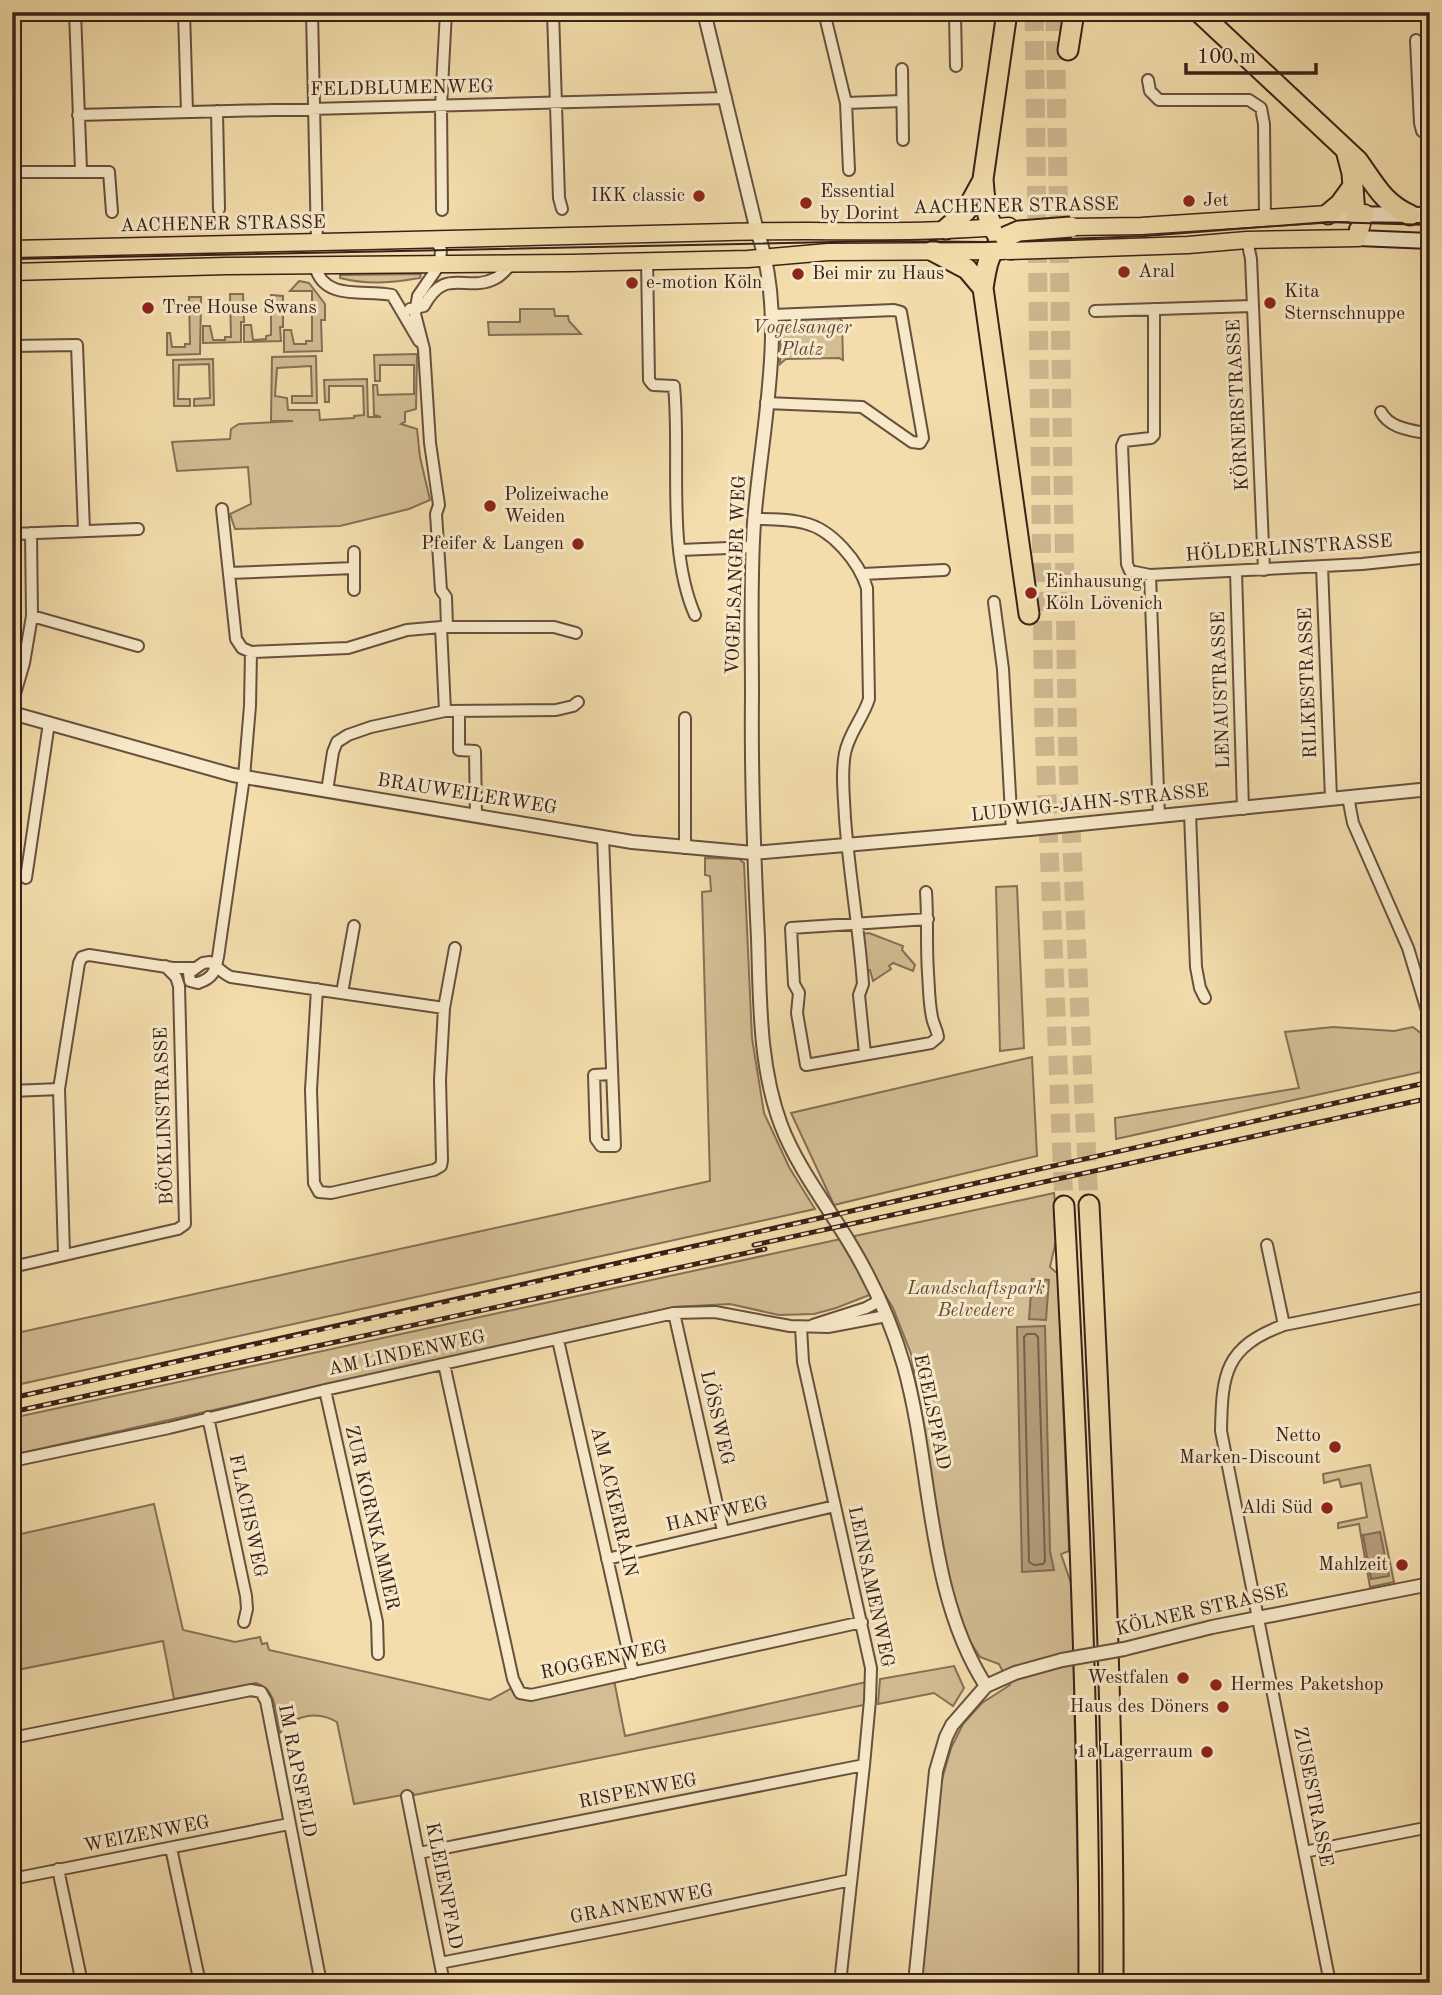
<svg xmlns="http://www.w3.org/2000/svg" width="1442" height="1995" font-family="'Old Standard TT',serif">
<rect width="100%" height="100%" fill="#f3ddac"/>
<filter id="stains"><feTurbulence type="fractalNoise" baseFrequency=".00286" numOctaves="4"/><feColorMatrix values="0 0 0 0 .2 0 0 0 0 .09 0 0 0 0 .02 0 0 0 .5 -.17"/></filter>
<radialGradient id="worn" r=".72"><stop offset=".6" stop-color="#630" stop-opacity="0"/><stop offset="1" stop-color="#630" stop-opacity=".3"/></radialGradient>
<path fill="#d3bd93" stroke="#866f56" stroke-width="2" d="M421,274l-1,4c-28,5 -53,7 -80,0v-3z
M299,281l10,2 16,21v16h-4l1,31 -38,1v-22h7l3,14h12v-3h6v-50h-22z
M230,294h13l1,28h-3v20l-38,1v-17h7l3,14h12v-3h6z
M271,295l12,1v31h-3l1,14 -37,1v-17h7l2,15 13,-1v-3l5,-1z
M189,297h12l-1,57 -33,1v-22h3l2,14h13v-3h5z
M520,309h34l1,7h13l1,5 12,13 -92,1 -1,-13h32z
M839,318l3,3 1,39 -4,-2 -53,1 -6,5 1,-42 2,-2z
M417,354l-1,55 -11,3v10l-4,2 16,5 3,28 10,43 -21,9 -69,17 -105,3 -5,-15 21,-10 -3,-37 -71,4 -5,-29 58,-3 1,-10 8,-5 54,-3h-22l1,-64 44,-1 1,47h-25v-7h20l-1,-30 -34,2 -2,28 12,2 1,12h31l1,10 34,-2v-2l10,-1 -1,-29h-34v16h-4l-1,-22 43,-1 1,38h13l-7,-2 -1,-30h4l1,10 36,-1v-29h-34v16h-5l-1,-26z
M213,359l1,46 -20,1v-7l16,-1 -1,-34 -30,1 -1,34h12v7h-16l-1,-46z
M705,858l34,1 5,4 8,175 12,75 25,54 26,42 -803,177v-52l698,-153 -8,-289 9,-1 -1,-15 -5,-1z
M1017,886l7,162 -24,3 -4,-164z
M869,933l34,13 -1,4 13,15 -2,6 -20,-8 -4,3 2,3 -18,12 -3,-11h-5l-3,-36z
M1333,1027l61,4 19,-4 9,7 8,-3v39l-314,69 -1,-21 184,-30 -14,-56z
M1032,1057l5,99 -203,49 -43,-92z
M1054,1193l4,39 -8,35 8,7 11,277 -8,3 11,32 8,397h-160l19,-193 12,-42 12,-24 19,-21 28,-18 -11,-21 -19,-7 -18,-28 -13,-44 -38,-231 -18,-46 -11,-18 -46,18 -22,6 -35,1 -49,-11 -56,3 -662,148v-37z
M1370,1465l24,117 -24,5 -11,-63 -21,4v-5l29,-6 -6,-34 -20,4 -2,-8 -15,4 -1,-9z
M154,1504l29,126 52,12 25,-5 2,7 5,-1 2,7 221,50 22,-12 5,7 97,-15 11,56 241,-54 -2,23 -450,90 -1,-2 -59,11 -17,-82c-20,-12 -43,-7 -57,11 -4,-18 -3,-44 -24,-50l-82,16 -11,-58 -151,30v-135z
M954,1666l10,22 -11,18 -19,-13 -56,11 2,-25z"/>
<path fill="#b49d7a" stroke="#836b53" stroke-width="2" d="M1032,1279l17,1 -3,40 -17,-1z
M1045,1326l5,225 4,19 -32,2 -5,-245z
M1380,1532l9,44 -18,3 -8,-44z"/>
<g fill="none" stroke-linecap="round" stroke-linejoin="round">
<path stroke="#765f4a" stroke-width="2" d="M1027,1334h8l3,3 7,224 -2,3 -9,1 -5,-3 -5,-225z"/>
<path stroke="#ceb78f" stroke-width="19" stroke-dasharray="19 10" stroke-linecap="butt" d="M1034,12l10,714 20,480
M1055,12l13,752 21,441"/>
<defs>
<path id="minor" d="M75,12l6,158
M184,12l3,100
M312,12l5,232
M553,12l6,186 3,11
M824,12l22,91 3,67
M955,12l1,54
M1327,12l3,3
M1416,40l4,83 2,8 8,6
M902,69l1,71
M1148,80l2,11 9,9h90l12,8 3,16 1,95
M846,103l56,-2
M217,111l2,98
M78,115l648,-17
M12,172h97l3,40
M442,210l-1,-104 5,-94
M436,240l5,10 -1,14 -22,32 -3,18 9,35 6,94 9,62 -3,9 5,76 5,7 1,30
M1247,240l4,19 13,311
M647,259l2,121 4,5 21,1c7,71 -8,163 21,229
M315,266c9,36 50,23 77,29l27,46
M410,309l14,-3c22,-41 42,-12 72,-28 6,-3 11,-10 16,-14
M1154,309v126l-3,3 -27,3 -2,5 5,118 3,7 20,4 212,-11 68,-7
M1095,311l157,-5
M12,346l65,-1 7,186
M766,403l96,4 50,35 8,1 3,-5 -22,-126 -7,-2 -121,5
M1381,412c9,17 31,18 49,22
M222,509l14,130 6,9 9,4 97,-4 59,-18 34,-3h113l22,6
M754,519c17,0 34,0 50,4 28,6 55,39 63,65l2,111c-6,19 -20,34 -24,54 -4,21 -1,43 0,65 4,55 14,110 18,166l-4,11 6,59
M12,534l126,-5
M680,550l73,-3
M354,552v38
M1322,566l9,232
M1236,571l7,238
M229,573l125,-5
M863,574l81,-4
M1150,575l9,242
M994,602l9,67 9,162
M32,616l106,30
M441,627l4,84
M251,652l-1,54 -6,71 -26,180c-3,15 -5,21 -20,26l-8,-2 -1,-8 14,-10 7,-1c8,5 12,11 21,15l213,31
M12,704l12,-41 8,-47 -1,-83
M459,711v39l16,1 1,64
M685,718v130
M327,791l6,-39 4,-10 11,-7 23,-8 74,-16 111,-1 17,-4 5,-4
M1348,797l5,26 55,125 20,66
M1190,813l6,154 4,21 5,10
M603,837l12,309h-14l-5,-7 -2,-64 17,-1
M26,878l23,-155
M926,892c2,28 0,53 2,81 1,14 1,30 4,44 1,7 5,12 6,20l-7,6 -125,22 -9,-52 2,-20 -5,-9 -3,-56 137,-9
M317,989l-6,101 3,93 5,9 12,1 103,-23 7,-4 1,-6 -2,-80 4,-72 11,-60
M342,993l12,-67
M12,1091l47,-2
M1267,1245l17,80
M64,1254l-5,-165 20,-126 3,-6 7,-2 84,13h21
M12,1267l166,-38 7,-5 -6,-238 -3,-9 -11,-11
M674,1313l49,218
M813,1325l53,-17 13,-7
M801,1327l2,35 68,306 -1,32 -6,65 -24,218
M558,1340l75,333
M444,1364l69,315 7,14 11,2 331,-73
M325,1390l52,232 1,32
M208,1417l38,179 1,13 -3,13
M12,1461l157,-33 156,-38 349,-77 41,-1 75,14 38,1 58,-11
M607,1559l228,-53
M12,1738l239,-48 10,2 5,9 55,282
M407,1796l37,187
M171,1848l29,135
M1304,1852l126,-25
M419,1853l445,-88
M58,1869l24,114
M12,1879l277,-55
M440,1963l200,-39 211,-44
M1330,1983l-109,-552c1,-58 4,-84 63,-106l146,-29"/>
<path id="tertiary" d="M704,12l53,219c32,88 4,199 -3,292 -4,57 -2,116 -2,173 -1,81 2,162 6,242 2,62 1,128 23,187 16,42 45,79 68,117 23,38 43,82 55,124 29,104 22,227 82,320
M12,713l221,62 399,67 121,11 277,-24
M1100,822l330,-33
M1124,1649l88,-22 218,-43
M915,1983l21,-212 10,-34 6,-12 34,-39 29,-13 47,-13"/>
<path id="secondary" d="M1328,214l102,1
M1357,229l1,9 72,3"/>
<path id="primary" d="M1071,227l70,-1 187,-12
M12,249c239,-6 477,-10 716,-17 93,-3 188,3 281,-6
M1072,249l116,-4 59,-5 111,-2 7,-25
M12,272l214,-6 345,-3 177,-4 80,-7 175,-1"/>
<path id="motorway" d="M1007,12l-24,167c2,29 4,51 28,70
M1199,12l159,149c16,22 25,42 52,54
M1068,50l6,-38
M1347,154l5,19 3,41
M1328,214l12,-10 13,-18
M946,229l20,-18 17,-31
M1005,237c-18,17 -18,28 -22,51l46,326
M933,251l34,18 16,19
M1089,1205c13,259 25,518 24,778
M1064,1206c14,259 25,518 25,777"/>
</defs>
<use href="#minor" stroke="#68503e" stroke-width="14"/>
<use href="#tertiary" stroke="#68503e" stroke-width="16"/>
<use href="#secondary" stroke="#392119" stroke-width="18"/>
<use href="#primary" stroke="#392119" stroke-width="19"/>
<use href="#motorway" stroke="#392119" stroke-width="23"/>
<use href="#minor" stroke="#f7e9c9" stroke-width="10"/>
<use href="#tertiary" stroke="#f7e9c9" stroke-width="12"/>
<use href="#secondary" stroke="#f7e9c9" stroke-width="14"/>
<use href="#primary" stroke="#f3ddac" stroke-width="16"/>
<use href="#motorway" stroke="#f3ddac" stroke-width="19"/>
<path stroke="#392119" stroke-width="2" d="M12,259l870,-18 105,1 158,-6 183,-14 102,3"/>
<defs>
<path id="rail" d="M754,1245l676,-147
M12,1398c473,-102 945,-212 1418,-316
M12,1412l753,-163"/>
</defs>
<use href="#rail" stroke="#392119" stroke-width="5"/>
<use href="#rail" stroke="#f7e9c9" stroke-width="2.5" stroke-dasharray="8" stroke-linecap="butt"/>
<defs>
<path id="tertiary-bridge" d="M1030,829l70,-7
M1062,1660l62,-11"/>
<path id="primary-bridge" d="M1007,251l65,-2"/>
<path id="motorway-bridge" d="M1005,237l14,-6 52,-4"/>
</defs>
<use href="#tertiary-bridge" stroke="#68503e" stroke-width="16" stroke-linecap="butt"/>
<use href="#primary-bridge" stroke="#392119" stroke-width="19" stroke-linecap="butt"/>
<use href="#motorway-bridge" stroke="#392119" stroke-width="23" stroke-linecap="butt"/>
<use href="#tertiary-bridge" stroke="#f7e9c9" stroke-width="12"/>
<use href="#primary-bridge" stroke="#f3ddac" stroke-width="16"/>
<use href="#motorway-bridge" stroke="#f3ddac" stroke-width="19"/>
</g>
<g fill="#8f2418" stroke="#f7e9c9" stroke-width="2.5">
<circle cx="699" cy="196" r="7"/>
<circle cx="1189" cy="201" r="7"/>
<circle cx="806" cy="203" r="7"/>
<circle cx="1124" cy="272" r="7"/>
<circle cx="798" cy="274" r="7"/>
<circle cx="632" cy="283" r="7"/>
<circle cx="1270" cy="303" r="7"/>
<circle cx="148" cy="308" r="7"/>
<circle cx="490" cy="506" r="7"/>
<circle cx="578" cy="544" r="7"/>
<circle cx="1031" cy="593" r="7"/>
<circle cx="1335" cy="1447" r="7"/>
<circle cx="1327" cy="1508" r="7"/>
<circle cx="1402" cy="1565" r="7"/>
<circle cx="1183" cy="1678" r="7"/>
<circle cx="1216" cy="1685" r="7"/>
<circle cx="1223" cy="1707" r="7"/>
<circle cx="1207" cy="1752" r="7"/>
</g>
<g text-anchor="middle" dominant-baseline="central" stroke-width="6" stroke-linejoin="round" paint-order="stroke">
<g font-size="19" fill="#392119" stroke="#f7e9c9">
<text transform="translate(402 89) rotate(-1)">FELDBLUMENWEG</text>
<text transform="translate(1016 207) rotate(-1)">AACHENER STRASSE</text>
<text transform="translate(223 225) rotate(-1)">AACHENER STRASSE</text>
<text transform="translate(1239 405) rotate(-93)">KÖRNERSTRASSE</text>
<text transform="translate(1289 549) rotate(-4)">HÖLDERLINSTRASSE</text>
<text transform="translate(737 575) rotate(-88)">VOGELSANGER WEG</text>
<text transform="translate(1309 683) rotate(-92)">RILKESTRASSE</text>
<text transform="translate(1222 690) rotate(-92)">LENAUSTRASSE</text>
<text transform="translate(467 795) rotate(9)">BRAUWEILERWEG</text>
<text transform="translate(1090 804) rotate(-6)">LUDWIG-JAHN-STRASSE</text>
<text transform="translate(165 1116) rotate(-92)">BÖCKLINSTRASSE</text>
<text transform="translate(407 1354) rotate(-12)">AM LINDENWEG</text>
<text transform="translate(931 1412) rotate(78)">EGELSPFAD</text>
<text transform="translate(716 1418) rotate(77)">LÖSSWEG</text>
<text transform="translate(613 1502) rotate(77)">AM ACKERRAIN</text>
<text transform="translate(717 1515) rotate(-13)">HANFWEG</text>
<text transform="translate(247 1516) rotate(78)">FLACHSWEG</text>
<text transform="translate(371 1518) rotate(77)">ZUR KORNKAMMER</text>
<text transform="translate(870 1587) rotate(78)">LEINSAMENWEG</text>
<text transform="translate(1202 1611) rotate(-13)">KÖLNER STRASSE</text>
<text transform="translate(604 1661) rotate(-12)">ROGGENWEG</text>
<text transform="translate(296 1771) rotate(79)">IM RAPSFELD</text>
<text transform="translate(638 1792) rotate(-11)">RISPENWEG</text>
<text transform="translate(1312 1797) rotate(79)">ZUSESTRASSE</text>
<text transform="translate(147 1835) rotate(-11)">WEIZENWEG</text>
<text transform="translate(443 1886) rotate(79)">KLEIENPFAD</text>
<text transform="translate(642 1905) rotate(-11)">GRANNENWEG</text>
</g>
<g font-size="19" fill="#392119" stroke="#f7e9c9" text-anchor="start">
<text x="820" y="192">Essential<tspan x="820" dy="22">by Dorint</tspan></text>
<text x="685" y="196" text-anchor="end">IKK classic</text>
<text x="1203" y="201">Jet</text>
<text x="1138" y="272">Aral</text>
<text x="812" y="274">Bei mir zu Haus</text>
<text x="646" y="283">e-motion Köln</text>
<text x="1284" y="292">Kita<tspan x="1284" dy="22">Sternschnuppe</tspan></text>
<text x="162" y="308">Tree House Swans</text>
<text x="504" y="495">Polizeiwache<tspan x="504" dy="22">Weiden</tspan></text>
<text x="564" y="544" text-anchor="end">Pfeifer &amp; Langen</text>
<text x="1045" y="582">Einhausung<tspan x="1045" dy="22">Köln Lövenich</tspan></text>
<text x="1321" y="1436" text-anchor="end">Netto<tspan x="1321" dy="22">Marken-Discount</tspan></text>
<text x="1313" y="1508" text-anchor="end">Aldi Süd</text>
<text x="1388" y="1565" text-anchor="end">Mahlzeit</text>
<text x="1169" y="1678" text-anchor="end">Westfalen</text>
<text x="1230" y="1685">Hermes Paketshop</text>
<text x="1209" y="1707" text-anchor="end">Haus des Döners</text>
<text x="1193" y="1752" text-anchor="end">1a Lagerraum</text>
</g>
<g font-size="19" font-style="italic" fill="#604838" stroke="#f7e9c9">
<text x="802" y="328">Vogelsanger<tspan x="802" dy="22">Platz</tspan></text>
<text x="976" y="1289">Landschaftspark<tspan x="976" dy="22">Belvedere</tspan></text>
</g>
</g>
<rect width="1442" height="1995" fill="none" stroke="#f3ddac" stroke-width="42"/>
<rect x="14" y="14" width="1414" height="1967" fill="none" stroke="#392119" stroke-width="3.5"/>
<rect x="21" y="21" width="1400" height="1953" fill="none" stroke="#392119" stroke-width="2"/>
<path d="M1186 63v10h130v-10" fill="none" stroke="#392119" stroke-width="3.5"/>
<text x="1197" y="63" font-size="21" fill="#392119" stroke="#f7e9c9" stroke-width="5" paint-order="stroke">100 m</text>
<rect width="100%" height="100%" filter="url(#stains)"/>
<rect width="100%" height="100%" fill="url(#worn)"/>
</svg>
